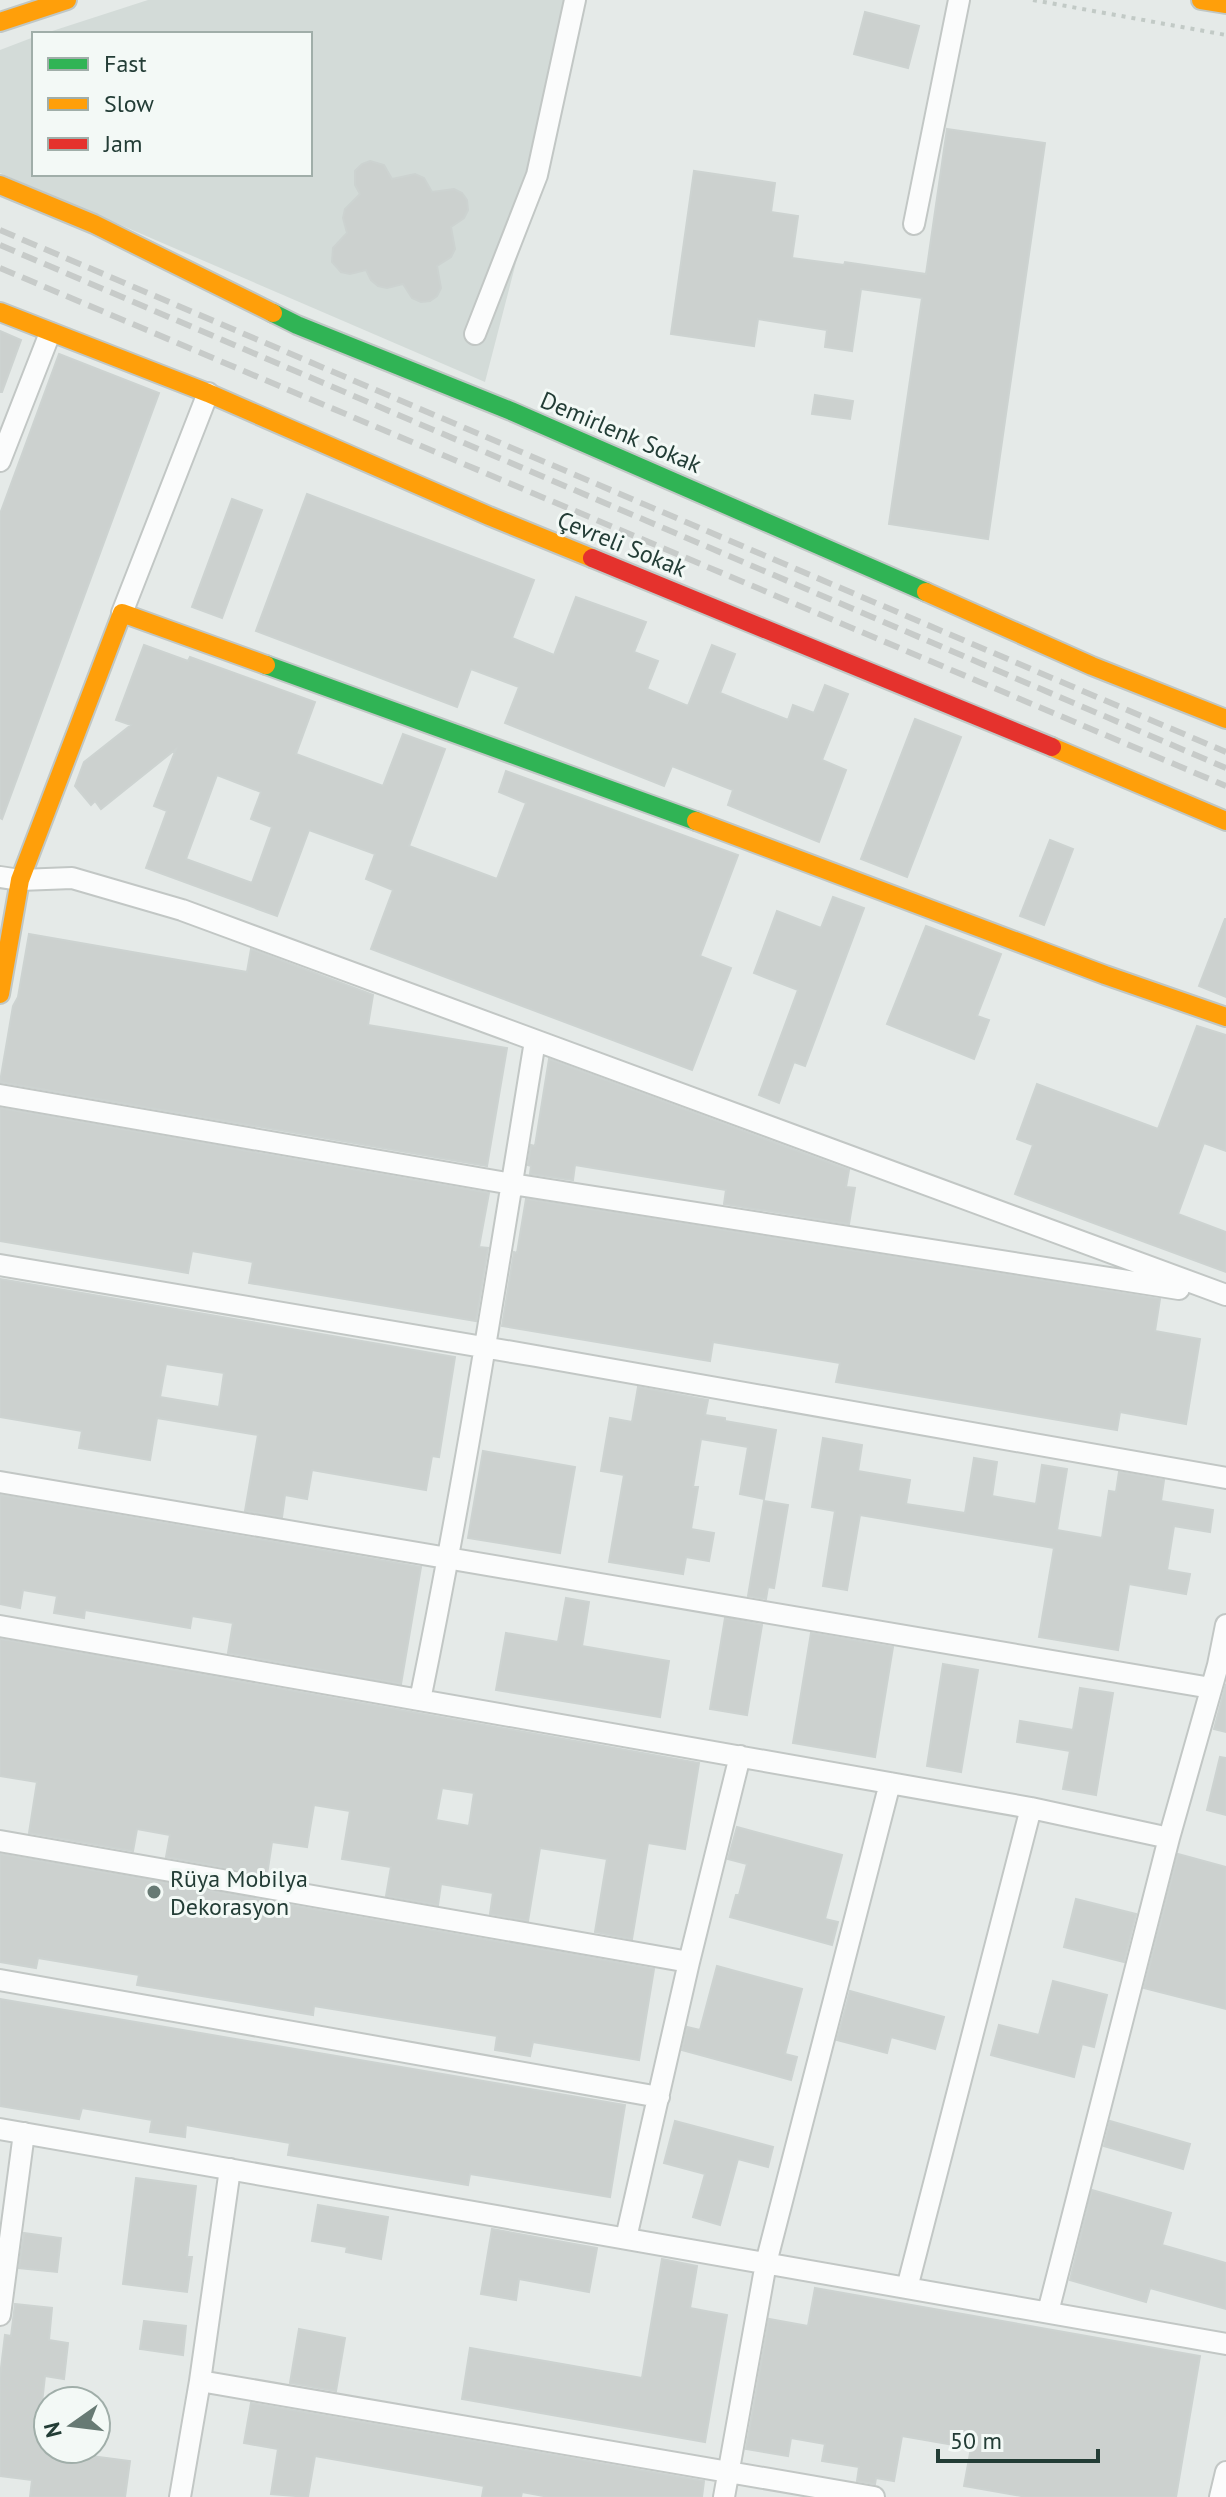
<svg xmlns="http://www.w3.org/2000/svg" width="1226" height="2497" font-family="'PT Sans',sans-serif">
<rect width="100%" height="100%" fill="#e5eae8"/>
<path fill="#d3dbd8" d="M148,0h436l-99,382 -485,-209v-123l34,-13v137h276v-140h-267z"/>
<path fill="#ccd1cf" stroke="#cdd3d1" stroke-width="2" fill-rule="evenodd" d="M865,12l54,14 -11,42 -54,-14z
M947,129l98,14 -57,396 -99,-15 33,-226 -61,-9 -9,62 -27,-4 2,-17 -69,-11 -4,27 -83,-12 23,-163 81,12 -4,29 27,4 -6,42 52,7 1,-3 81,12z
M370,161l14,4 8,14 23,-5 9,4 8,14 22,-3 8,4 5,7 1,10 -4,8 -13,9 4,22 -4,8 -14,9 4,22 -4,8 -7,5 -9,1 -9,-4 -9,-14 -16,4 -9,-2 -7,-6 -5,-10 -16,4 -9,-2 -9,-10 1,-14 14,-15 -4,-15 2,-9 15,-15 -5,-9v-14l7,-7z
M0,331l21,9 -19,52h-2z
M59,354l100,39 -157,426 -2,-1v-304z
M815,395l38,6 -3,18 -38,-5z
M307,494l227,86 -22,58 42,17 22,-58 70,25 -12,30 24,9 -11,28 41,17 24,-61 23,9 -15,39 68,27 5,-15 21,8 11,-28 23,9 -26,66 24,10 -27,72 -91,-37 5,-15 -61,-24 -8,20 -159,-63 14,-36 -48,-18 -14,38 -201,-76z
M232,499l30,11 -40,108 -30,-11z
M144,645l44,16 2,-4 125,45 -19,52 87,32 20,-52 42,15 -36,97 88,33 29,-76 -27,-11 7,-21 232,84 -38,101 31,12 -39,102 -321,-121 22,-59 -27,-11 9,-25 -66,-24 -32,86 -131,-48 21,-57 -13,-5 22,-57 -75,60 -6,-8 -4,4 -16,-19 9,-24 47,-37 -15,-5zM217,775l44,17 -10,27 21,8 -20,56 -66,-24z
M915,719l46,18 -54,140 -46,-18z
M1050,840l23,9 -29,76 -24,-9z
M833,897l31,11 -59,158 -11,-4 -15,41 -20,-8 39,-105 -44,-17 23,-62 44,17z
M1225,919h1v78l-27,-11z
M926,926l75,28 -24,62 12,4 -15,39 -87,-35z
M29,934l218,38 4,-23 122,46 -5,30 139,23 -20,118 -487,-84 13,-76 5,-9z
M1197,1026l29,9v116l-22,-8 -26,71 48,18v40l-211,-78 18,-49 -16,-6 20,-55 121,45z
M549,1059l300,111 -3,17 9,1 -6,36 -125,-20 2,-14 -151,-25 -2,15 -43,-6 1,-8 -3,-1 3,-20 4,1z
M0,1108l489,85 -10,54 9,1 -12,73 -227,-38 4,-21 -61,-11 -4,22 -188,-32z
M526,1199l634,100 -5,32 45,8 -14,85 -66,-12 -3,18 -281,-48 4,-19 -127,-21 -3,19 -208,-35 12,-74 3,1z
M0,1279l455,78 -16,100 -7,-1 -6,34 -114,-20 -5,29 -22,-4 -3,22 -37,-6 13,-76 -101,-17 -7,42 -71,-12 3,-17 -82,-14zM166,1364l58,9 -5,34 -59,-10z
M638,1387l70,13 -3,15 20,3v3l51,9 -12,69 -24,-5 8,-47 -47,-8 -8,48h5l-7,42 23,4 -5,28 -23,-4 -3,17 -74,-12 15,-87 -23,-4 9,-53 22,4z
M823,1438l39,7 -4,26 52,9 -4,24 59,9 9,-55 23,4 -5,34 44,8 6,-39 25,4 -10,61 45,8 7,-47 7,1 3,-20 45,8 -3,21 52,9 -3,22 -36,-6 -7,44 23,4 -4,20 -57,-10 -11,66 -79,-13 15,-89 -194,-33 -13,75 -24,-4 12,-75 -23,-4z
M483,1451l92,16 -15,86 -92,-15z
M0,1495l421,72 -20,117 -173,-31 5,-30 -41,-7 -2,12 -105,-18 -1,8 -30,-5 3,-17 -34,-6 -3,18 -20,-4z
M764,1501l24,4 -14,83 -6,-1 -2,12 -18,-3z
M566,1598l23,4 -7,44 87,15 -9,56 -164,-27 10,-57 52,9z
M725,1618l37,7 -15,90 -37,-6z
M811,1633l82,14 -18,110 -82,-14z
M0,1639l699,124 -14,86 -37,-6 -16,96 -37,-7 12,-73 -67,-11 -12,73 -38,-7 3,-21 -52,-9 -3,21 -52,-9 5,-29 -49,-8 8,-48 -36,-6 -7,42 -35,-5 -5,33 -101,-18 4,-22 -33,-6 -4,22 -104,-18 8,-51 -37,-6zM442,1788l32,5 -5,33 -33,-6z
M943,1664l35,6 -17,102 -34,-6z
M1226,1684v48l-12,-3z
M1080,1688l33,5 -17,102 -33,-6 7,-38 -53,-9 3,-21 53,9z
M1220,1757l6,1v57l-19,-5z
M737,1827l105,28 -17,64 13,3 -6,23 -102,-28 6,-22h3l8,-31 -19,-5z
M0,1854l654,115 -15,91 -106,-18 -3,14 -35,-6 2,-14 -183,-30 -1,9 -176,-30 2,-10 -101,-17 -2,10 -36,-6z
M1178,1854l48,13v142l-82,-21z
M1076,1899l60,15 -12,48 -60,-15z
M717,1966l85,23 -17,65 12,3 -6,23 -109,-30 5,-23 13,3z
M1053,1981l54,14 -13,52 -12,-3 -8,33 -83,-22 8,-30 40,10z
M850,1991l94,26 -9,32 -44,-12 -4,16 -50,-13z
M0,1999l625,106 -15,92 -140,-23 -2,11 -180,-30 2,-12 -104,-18 -1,12 -35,-5 2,-12 -70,-12 -3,11 -79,-13z
M675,2121l98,26 -5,20 -30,-8 -18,66 -27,-8 12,-43 -41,-11z
M1110,2121l80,23 -7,25 -79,-23z
M136,2178l60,8 -9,71h5l-5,35 -64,-8z
M1092,2190l79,23 -9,32 64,18v46l-76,-21 -4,14 -76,-22z
M318,2205l70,12 -7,42 -35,-7 1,-5 -35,-6z
M492,2229l105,19 -8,44 -70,-13 -3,21 -35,-6z
M24,2233l37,5 -4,34 -38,-4z
M662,2259l35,7 -7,42 37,7 -22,127 -243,-43 8,-51 172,30z
M815,2288l385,68 -24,141h-149l-63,-11 7,-38 -69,-12 -8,45 -18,-3 -1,6 -18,-3 2,-14 -37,-6 3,-17 -34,-6 -3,18 -42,-7 23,-130 39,7z
M15,2304l37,4 -3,32 19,3 -4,36 -19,-3 -4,36h7v37h29l-1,5 54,7 -5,36h-95l2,-17 -32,-4v-100l5,-41 6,1z
M144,2321l42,5 -3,29 -43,-6z
M299,2329l46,9 -9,53 -46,-8z
M251,2403l453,78 -2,16h-153l-27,-5 -1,5h-39l2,-11 -169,-30 -7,41 -37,-3 7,-45 -34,-6z"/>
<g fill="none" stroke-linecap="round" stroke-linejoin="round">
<defs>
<path id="street" d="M914,224l45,-224
M475,334l62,-159 38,-175
M0,461l50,-128
M122,613l86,-220
M0,877l20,3 52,-2 110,32 1044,385
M0,1095l512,89 667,105
M0,1265l536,91 690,122
M0,1482l1211,206
M0,1626l1031,182 138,30 49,-173 8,-40
M420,1700c45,-219 79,-439 115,-659
M0,1841l689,121
M0,1980l659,117
M0,2129l1226,215
M230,2169l-30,212 674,116
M626,2238l63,-276 51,-206
M907,2288l124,-480
M1048,2312l121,-474
M0,2315l24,-182
M180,2497l20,-116
M724,2497l42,-234 124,-480
M1220,2497l6,-25"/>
<path id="fast" d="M273,313l24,12 214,86 415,181
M266,665l430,156"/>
<path id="slow" d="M1201,0l25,4
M0,22l67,-22
M0,185l94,39 179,89
M0,312l208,81 281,123 103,42
M926,592l166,74 134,53
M1052,747l174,74
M696,821l409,154 121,42
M0,994l20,-114 102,-267 144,52"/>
<path id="jam" d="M592,558l460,189"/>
</defs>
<use href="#street" stroke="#c2c7c5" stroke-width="24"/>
<use href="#fast" stroke="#c0c7c5" stroke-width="22"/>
<use href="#slow" stroke="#c0c7c5" stroke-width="22"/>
<use href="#jam" stroke="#c0c7c5" stroke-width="22"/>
<path stroke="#c2cac6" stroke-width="4" stroke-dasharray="4 6" stroke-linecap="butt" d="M1033,0l193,35"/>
<use href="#street" stroke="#fbfcfc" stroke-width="20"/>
<use href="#fast" stroke="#30b455" stroke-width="18"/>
<use href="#slow" stroke="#ff9f0a" stroke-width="18"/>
<use href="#jam" stroke="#e5322d" stroke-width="18"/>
<path stroke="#c7cbc9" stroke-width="6" stroke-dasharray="16 8" stroke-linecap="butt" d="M0,230l1226,522
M0,245l1226,523
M0,268l1226,518"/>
</g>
<circle fill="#677a74" stroke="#f3f9f6" stroke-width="3" cx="154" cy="1892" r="8"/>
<g text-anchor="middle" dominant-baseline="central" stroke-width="6" stroke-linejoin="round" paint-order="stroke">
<g font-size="24" fill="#233d36" stroke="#f3f9f6">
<text transform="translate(621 432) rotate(23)">Demirlenk Sokak</text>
<text transform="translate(622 544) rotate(22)">Çevreli Sokak</text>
</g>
<g font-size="24" fill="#233d36" stroke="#f3f9f6" text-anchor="start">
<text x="170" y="1878">Rüya Mobilya<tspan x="170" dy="28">Dekorasyon</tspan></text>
</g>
</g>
<rect x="32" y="32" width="280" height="144" fill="#f3f9f6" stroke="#a0aea9" stroke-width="2"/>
<rect x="48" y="58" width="40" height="12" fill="#30b455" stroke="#a0aea9" stroke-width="2"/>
<text x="104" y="72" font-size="24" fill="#233d36">Fast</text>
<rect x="48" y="98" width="40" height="12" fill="#ff9f0a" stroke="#a0aea9" stroke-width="2"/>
<text x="104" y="112" font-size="24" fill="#233d36">Slow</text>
<rect x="48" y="138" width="40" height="12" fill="#e5322d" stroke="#a0aea9" stroke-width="2"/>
<text x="104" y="152" font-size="24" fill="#233d36">Jam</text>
<g transform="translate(72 2425) rotate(256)"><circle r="38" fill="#f3f9f6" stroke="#a0aea9" stroke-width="2"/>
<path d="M0-6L14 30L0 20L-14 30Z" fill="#677a74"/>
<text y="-12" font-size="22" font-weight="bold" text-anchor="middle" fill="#233d36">N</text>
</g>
<path d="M938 2449v12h160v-12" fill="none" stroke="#233d36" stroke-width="4"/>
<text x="950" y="2449" font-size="24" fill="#233d36" stroke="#f3f9f6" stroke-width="6" paint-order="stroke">50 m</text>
</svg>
